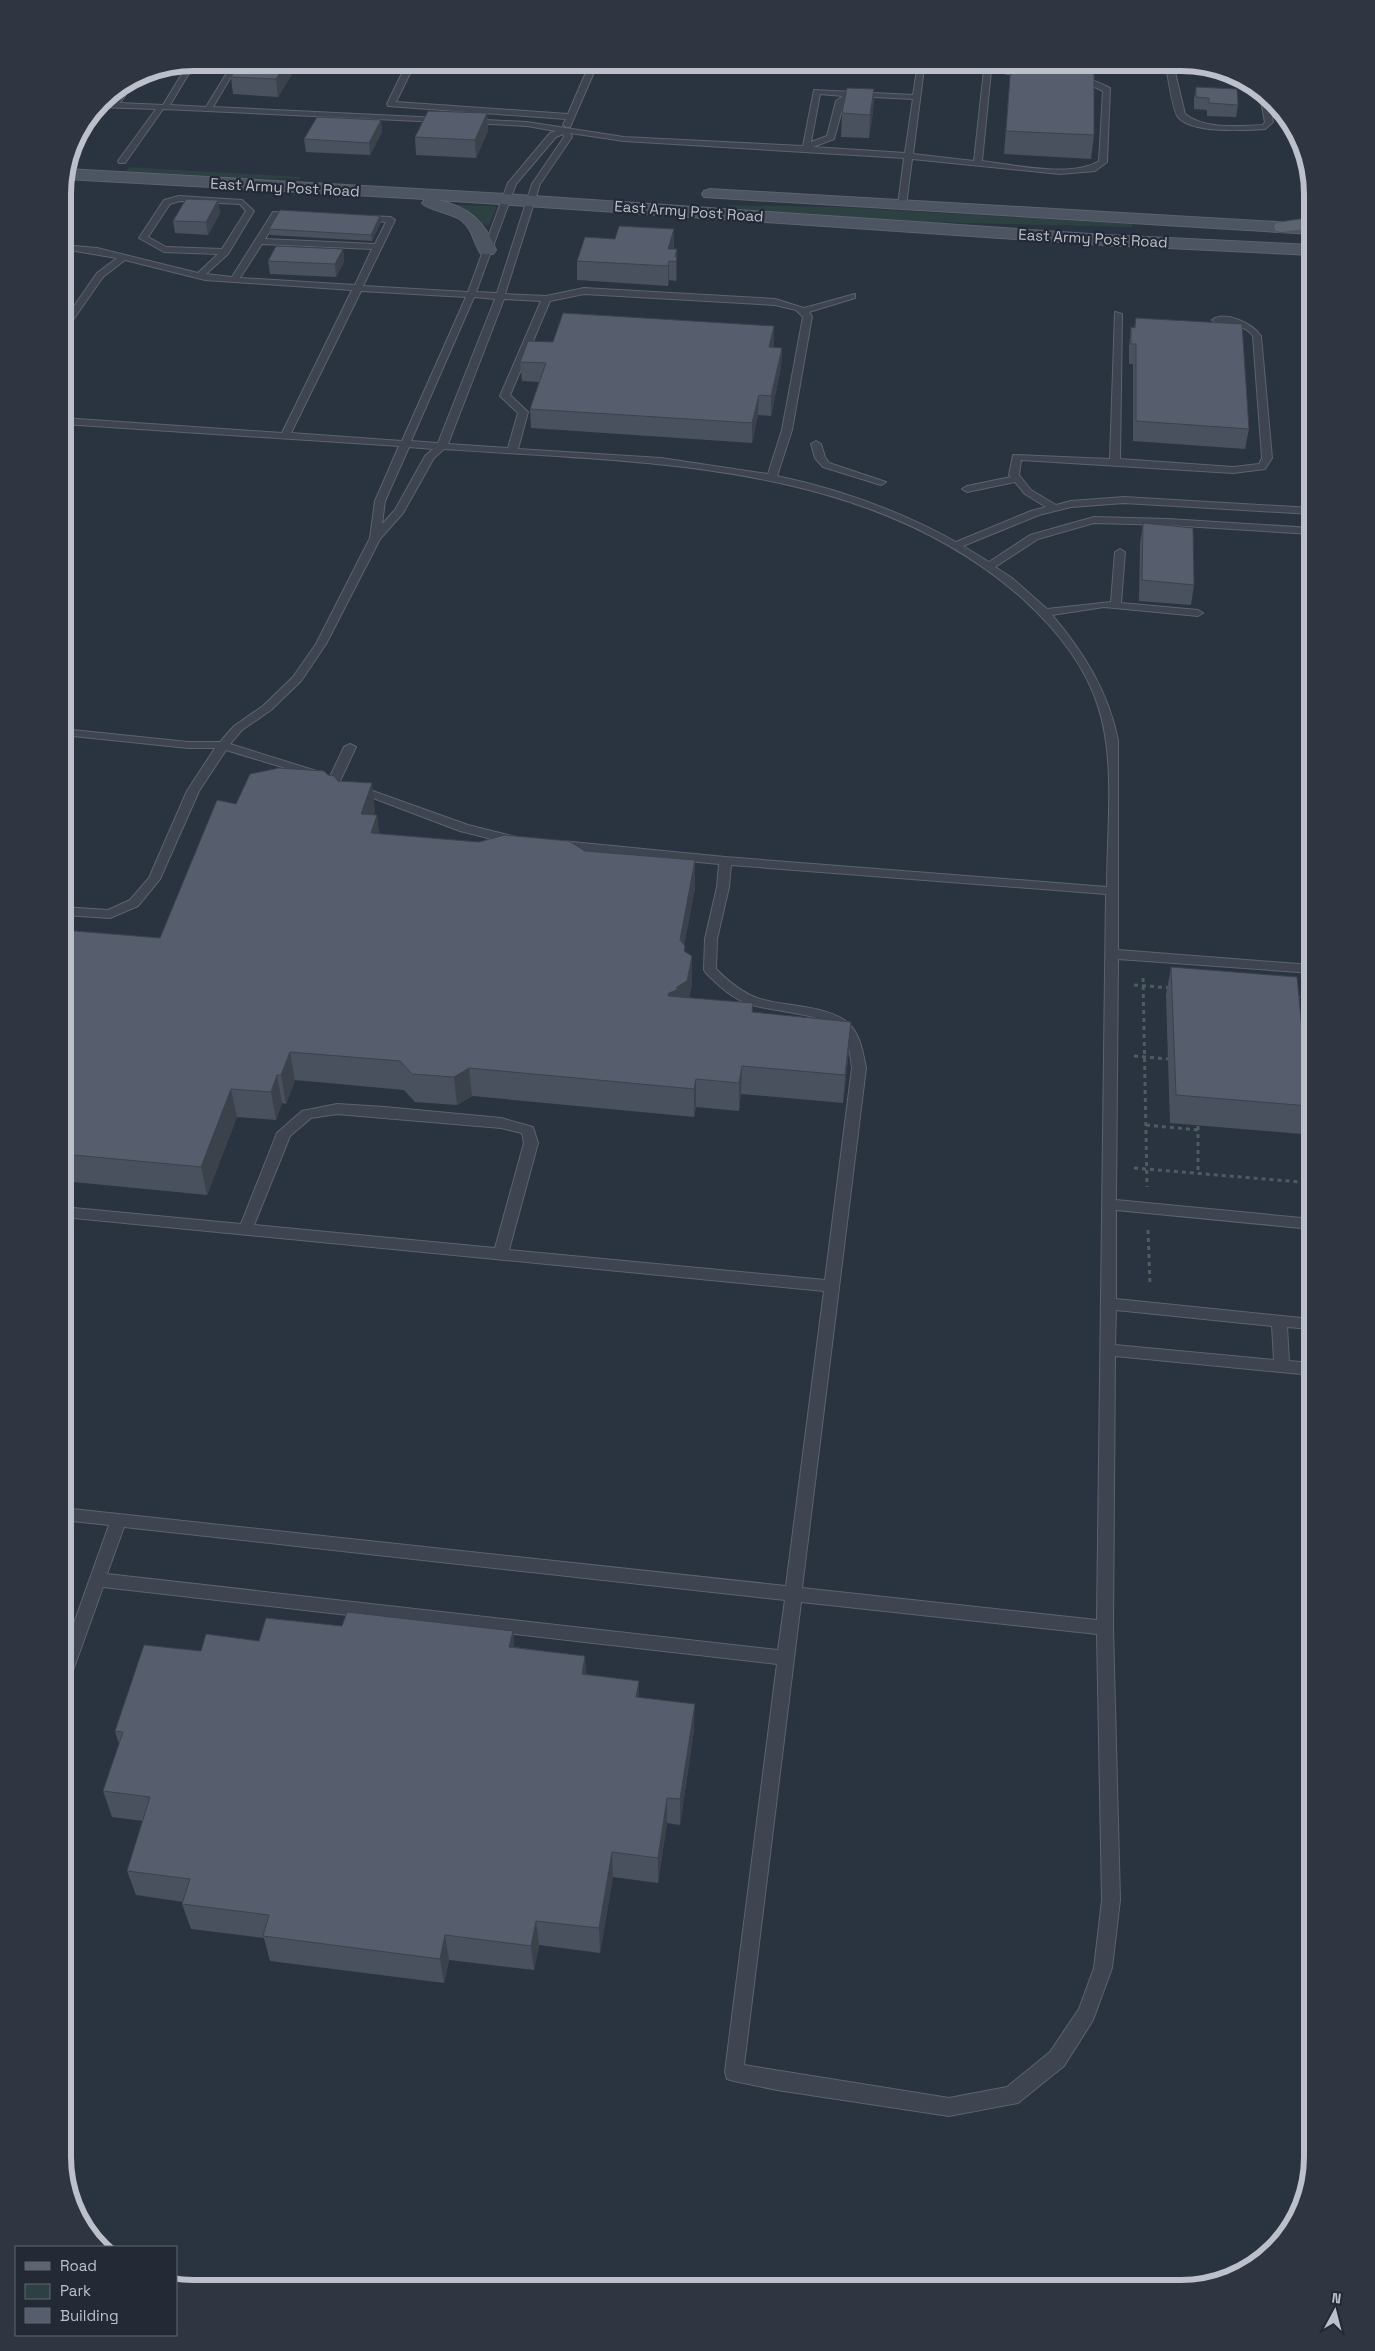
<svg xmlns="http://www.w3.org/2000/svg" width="1375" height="2351" font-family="'Space Grotesk',sans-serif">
<rect width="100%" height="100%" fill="#2a3340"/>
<path fill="#2d4042" d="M129,167l172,10 -1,2 -102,-1 -73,-5z
M454,205l43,1 -9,21 -19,-15 -16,-6z
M728,205l111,2 293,17v3l-210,-5 -194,-14z"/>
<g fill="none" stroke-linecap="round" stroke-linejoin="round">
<defs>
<path id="lane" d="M195,63l-25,42 36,2 27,-44h6l-26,44 227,11 4,2 -4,2 -277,-13 -38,54h-6l-1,-2 38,-52 -59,-2 3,-4h12l12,-17 10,-7 1,2 -15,22 43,2 25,-41z
M407,63h8l-19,39 172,12 22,-51h8l-28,64h-3l-4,-2 3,-6 -178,-13 -1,-2z
M1165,63l27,1 10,3 -28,1 11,46c20,16 54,12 78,11l2,-3 -5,-26 2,-2 7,8 4,20 -8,7c-20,1 -73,5 -87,-12 -6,-8 -9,-38 -12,-49 -16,1 -83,8 -93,1l4,-2z
M918,64l78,2 35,9 -4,2 -36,-6 -9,90c32,4 90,17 117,0l4,-70 -17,-8 -14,-3c11,-7 27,3 38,8l-3,74 -12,9 -35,3 -148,-15 -6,46 -4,2 -4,-2 6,-47 -280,-17 -54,-8 2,4 -32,47 -35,110 41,2 38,-8 191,11 29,9 51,-14v4l-46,14 3,4 -20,114 -15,46c62,13 123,35 179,66l75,-31 15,-4 -21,-13 -10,-12 -48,10 -5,-3 5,-3 44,-9 -2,-2 4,-20 97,4 5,-147 7,2 -2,145 113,8 26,-3 3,-6 -9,-122c-12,-16 -29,-7 -41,-16 13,-10 41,4 49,16l11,122 -7,11 -32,4 -212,-13 -2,15 12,15 25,15 15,-4 53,-4 188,11v6l-188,-11 -53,4 -32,8 -76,31 26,16 41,-27 64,-18 74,2 144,9v6l-144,-9 -74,-2 -56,16 -43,28 17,11 35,31 64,-7 4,-50 5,-3 5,3 -4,51 77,7 5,3 -5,3 -94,-9 -52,8c32,38 56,76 66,125v210l194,15v8l-194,-14 -2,241 196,19v10l-196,-19v89l196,20v10l-25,-2 2,34 23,2v12l-197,-19 -2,272 7,272 -8,68 -19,52 -29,46 -46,37 -69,13 -172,-26 -43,-9 -7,-2 -2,-7 52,-408 -674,-77 -32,89 -2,5 -6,2v-29l46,-129 -46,-5v-12l723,78 38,-295 -761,-74v-10l178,17 36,-91 25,-22 35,-7 48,3 116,11 32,9 5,16 -29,107 316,30 27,-212c-2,-13 -2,-30 -13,-39 -17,-16 -66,-17 -90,-25 -17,-6 -30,-18 -43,-31l-2,-3 1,-31 12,-52 2,-23 -157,-15 -6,-4 6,-4 163,16 382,30c0,-57 9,-127 -9,-181 -13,-42 -44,-79 -76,-108 -157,-139 -381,-135 -578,-149l-10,9 -31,55 -23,26 -54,105 -25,37 -30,29 -29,20 -12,14 93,29 2,2 -2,2h-8l-89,-27 -27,41 -39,88 -22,27 -28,12 -47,-3v-8l45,3 22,-10 19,-22 38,-87 28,-43h-27l-125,-13v-6l125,13h32l14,-16 29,-20 30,-29 23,-33 54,-106 5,-37 24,-55 -336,-22v-6l219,15 70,-143 -147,-10 -80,-20 -22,17 -37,53 -3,1v-9l34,-49 20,-15 -54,-9v-4l34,3 101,25 20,-19 -54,-2 -25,-14 25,-38 15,-4 63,4 12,11 -26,43 -22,20 26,3 41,-65 23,1 4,2 -4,2h-17l-14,22 110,5 11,-22 -27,-2v-4h3l29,1 4,3 -32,66 105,6 40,-109 42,-50 6,-2 -29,-5 -58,-3h-3v-4l61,3 97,15 179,9 11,-56 99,5zM924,68l60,2 -10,91 -61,-7zM820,94l23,2 -7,5 -9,35 -16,6zM853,96l60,3 -8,54 -92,-6 21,-8 10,-37zM563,134l1,3 -32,47 -35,109 -21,-1 40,-108 40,-47zM180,201l60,3 6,7 -24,38 -56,-2 -18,-10 22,-33zM262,244l110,5 -17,36 -115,-7zM361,291l105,6 -64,144 -111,-8zM584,294l191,11 21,5 7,7 -21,113 -14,44 -107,-16 -143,-9 10,-37 -18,-17 40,-94zM474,297l21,2 -57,144 -27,-2zM504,299l37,2 -41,95 18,17 -10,35 -60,-4zM409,447l24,2 -8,7 -30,54 -13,14 3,-23zM731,865l375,29 -9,726 -295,-32 64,-520c-3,-15 -5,-31 -16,-43 -18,-20 -67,-18 -93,-27 -16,-6 -29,-17 -41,-29l1,-30 12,-52zM337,1114l164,14 21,5 2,10 -29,105 -241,-23 36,-89 21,-18zM1116,1310l156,16 2,34 -159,-15zM124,1527l661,73 -7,50 -671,-76zM801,1602l296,32 5,266 -8,68 -15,41 -29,43 -43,35 -58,11 -205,-33z
M816,441l5,3 4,13 4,6 57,19 -5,3 -58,-18 -8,-9 -4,-14z
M350,744l6,3 -16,34 -6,3 -4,-1 -2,-2 16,-34z
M356,785l112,40 52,13 2,3 -6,4 -56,-14 -108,-41 -2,-2 2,-2z"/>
<path id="secondary" d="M67,169l439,25 599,41 207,10v10l-207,-10 -667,-45c30,7 47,21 58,50l-3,4h-12c-8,-12 -8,-25 -20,-34 -10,-7 -34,-10 -39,-17l3,-4 -360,-20z
M710,189l602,35v10l-608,-37 -2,-3 2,-3z"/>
<path id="primary" d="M1312,218v10l-30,4 -6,-1 -2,-4 2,-4z"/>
</defs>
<use href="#lane" stroke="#5c636d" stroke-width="2"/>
<use href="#secondary" stroke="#5c636d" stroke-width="2"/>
<use href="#primary" stroke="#484e59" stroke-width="2"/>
<path stroke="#4c5d60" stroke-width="3" stroke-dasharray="4 4" stroke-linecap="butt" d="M1143,978l4,209
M1134,985l37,3
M1296,997l16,2
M1134,1056l34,3
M1303,1070l9,1
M1146,1125l52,5
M1198,1126v48
M1134,1168l178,15
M1148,1230l2,54"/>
<use href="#lane" fill="#3e4550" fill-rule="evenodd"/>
<use href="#secondary" fill="#4d5462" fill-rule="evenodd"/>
<use href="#primary" fill="#5c646f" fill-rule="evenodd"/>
</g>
<path fill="#4a515e" d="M299,63l-21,34 -45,-3 -2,-17z
M1011,63l83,72 -3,24 -87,-5z
M1196,87l42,18 -2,12 -29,-1v-6l-13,-1v-10z
M874,89l-1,23 -4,26 -28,-1 1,-24z
M487,113l1,18 -12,27 -60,-3 -1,-18z
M381,120l1,12 -12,23 -64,-3 -2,-13z
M218,200l2,13 -12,22 -33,-2 -2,-12z
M381,222l-9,19 -102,-6 -1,-6z
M674,248v1h3v27l-1,5 -7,-1 -1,6 -91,-6v-19z
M343,249l1,13 -8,15 -66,-3 -2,-13z
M1136,318l113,111 -4,20 -112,-8v-77h-4v-17l2,-20 3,1z
M553,342l221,3 -1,2 9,1 -1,19 -10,49 -13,-1 -6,28 -221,-15 -1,-19 9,-27 -17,-1 -2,-19z
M1143,523l51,62 -3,20 -52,-4 1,-57z
M328,775l10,6 37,29 -2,5h4l2,19 316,26v28l-11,57 8,39 -3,14 63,14 97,38 -6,53 -102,-9 -2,17 -43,-4 -2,10 -222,-21 -15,9 -42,-3 -11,-12 -109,-10 -9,24 -4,-1 -6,17 -39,-3 -30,78 -144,-14v-251l97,8 76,-134z
M1171,967l138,139 -7,28 -132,-11 -4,-128z
M342,1626l171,5 1,16 71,9 1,19 53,22 55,33 -14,95 -13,-2 -9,60 -45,-6 -13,76 -61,-8 -5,25 -85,-10 -5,23 -174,-22 -6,-23 -73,-9 -9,-25 1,-2 -47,-7 -9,-24 16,-50 -31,-4 -9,-26 16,-47 -4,-13 86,-80z"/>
<path fill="#3c424c" d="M286,63h13l-21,34 -2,-18z
M874,89l-1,23 -4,26 1,-23z
M487,113l1,18 -12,27 -1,-18z
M381,120l1,12 -12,23 -1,-12z
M218,200l2,13 -12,22 -2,-13z
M380,216l1,6 -9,19 -1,-6z
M674,229v19l-4,13h-1v19l-1,6v-37z
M343,249l1,13 -8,15 -1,-13z
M677,249v27l-1,5v-19l-1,-5z
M66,250l5,25 -8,12v-32z
M774,326v19l-5,21v-19z
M782,348l-1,19 -10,49v-20z
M759,395l-1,20 -6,28v-20z
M372,783l3,27 -11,31 -3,-27z
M377,815l3,28 -9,-10z
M695,860v28l-15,80v-28z
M692,956v28l-5,25 -18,13v-29l8,-6z
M851,1022l-2,28 -6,53 2,-28z
M290,1052l5,28 -9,24 -5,-29z
M742,1066l-1,28 -2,17v-28z
M469,1068l3,28 -15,9 -3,-28z
M277,1075l5,28 -6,17 -5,-28z
M696,1079v28l-2,10v-28z
M231,1089l6,28 -30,78 -6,-28z
M513,1631l2,26 -6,-10z
M585,1656l2,26 -5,-8z
M639,1681v26l-3,-10z
M695,1704l-1,26 -14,95v-26z
M667,1798v25l-9,60v-25z
M612,1852l1,25 -13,76 -1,-25z
M536,1921l3,24 -5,25 -3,-24z
M445,1935l4,25 -5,23 -4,-24z"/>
<path fill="#565e6d" stroke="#3c424c" d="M240,63h46l-10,16 -45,-2z
M1011,63h83v72l-88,-4z
M1196,87l41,2 1,16 -29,-2v-5l-13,-1z
M847,88l27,1 -4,26 -28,-2z
M428,111l59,2 -12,27 -60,-3z
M317,117l64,3 -12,23 -65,-4z
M186,199l32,1 -12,22 -33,-1z
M280,210l100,6 -9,19 -102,-6z
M619,226l55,3 -6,20h9l-2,8h2l-1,5 -7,-1 -1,5 -91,-5 8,-24 30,2z
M276,246l67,3 -8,15 -67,-3z
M63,250h3l-3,5z
M563,313l211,13 -5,21 13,1 -11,48 -12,-1 -7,28 -222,-14 16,-46 -26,-1 8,-21 25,1z
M1136,318l106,6 7,105 -113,-8v-77h-5v-17l4,1z
M1143,523l50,5 1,57 -52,-5z
M279,768l45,3 4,4 6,1 4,5 34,2 -11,31 16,1 -6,18 108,9 25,-7 65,6 16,10 110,9 -15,80 5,6 -1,5 8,5 -5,25 -10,6v3l-8,3 -1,3 85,7 -1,9 99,10 -6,53 -103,-9 -3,17 -43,-4 -2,10 -225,-21 -15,9 -42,-3 -12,-13 -110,-9 -9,23h-4l-6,17 -40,-3 -30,78 -138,-13v-224l97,8 57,-138 19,4 14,-30z
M1171,967l126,10 12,129 -133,-11z
M347,1612l166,19 -4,16 76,9 -3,18 57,7 -3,16 59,7 -15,95 -13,-1 -9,60 -46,-6 -13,76 -63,-7 -5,25 -86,-11 -5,24 -177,-23 6,-21 -87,-11 8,-25 -63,-8 23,-74 -47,-6 20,-59 -8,-1 29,-86 57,6 5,-17 53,7 7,-23 76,8z"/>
<g text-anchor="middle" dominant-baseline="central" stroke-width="4.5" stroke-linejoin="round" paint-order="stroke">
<g font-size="15" fill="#bbc0ca" stroke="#232a35">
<text transform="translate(285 187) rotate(3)">East Army Post Road</text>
<text transform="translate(689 211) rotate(4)">East Army Post Road</text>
<text transform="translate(1093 238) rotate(3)">East Army Post Road</text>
</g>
</g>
<path d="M0 0H1375V2351H0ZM194 71H1181A123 123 0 0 1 1304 194V2157A123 123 0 0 1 1181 2280H194A123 123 0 0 1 71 2157V194A123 123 0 0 1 194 71Z" fill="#2f3641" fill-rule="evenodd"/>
<path fill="none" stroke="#bbc0ca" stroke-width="6" d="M194 71H1181A123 123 0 0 1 1304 194V2157A123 123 0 0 1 1181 2280H194A123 123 0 0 1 71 2157V194A123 123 0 0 1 194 71Z"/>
<rect x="15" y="2246" width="162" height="90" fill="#232a35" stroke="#606671"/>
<rect x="25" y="2262" width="25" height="8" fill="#5c646f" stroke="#606671"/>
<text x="60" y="2271" font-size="15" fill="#bbc0ca">Road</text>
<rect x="25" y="2284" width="25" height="15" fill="#2d4042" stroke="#606671"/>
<text x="60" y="2296" font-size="15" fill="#bbc0ca">Park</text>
<rect x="25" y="2308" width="25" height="15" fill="#565e6d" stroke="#606671"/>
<text x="60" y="2321" font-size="15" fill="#bbc0ca">Building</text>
<g transform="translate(1335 2311) rotate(7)" stroke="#232a35" stroke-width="4" paint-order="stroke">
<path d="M0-4L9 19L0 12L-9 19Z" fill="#bbc0ca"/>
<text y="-8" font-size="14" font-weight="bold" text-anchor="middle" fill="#bbc0ca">N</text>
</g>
</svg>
